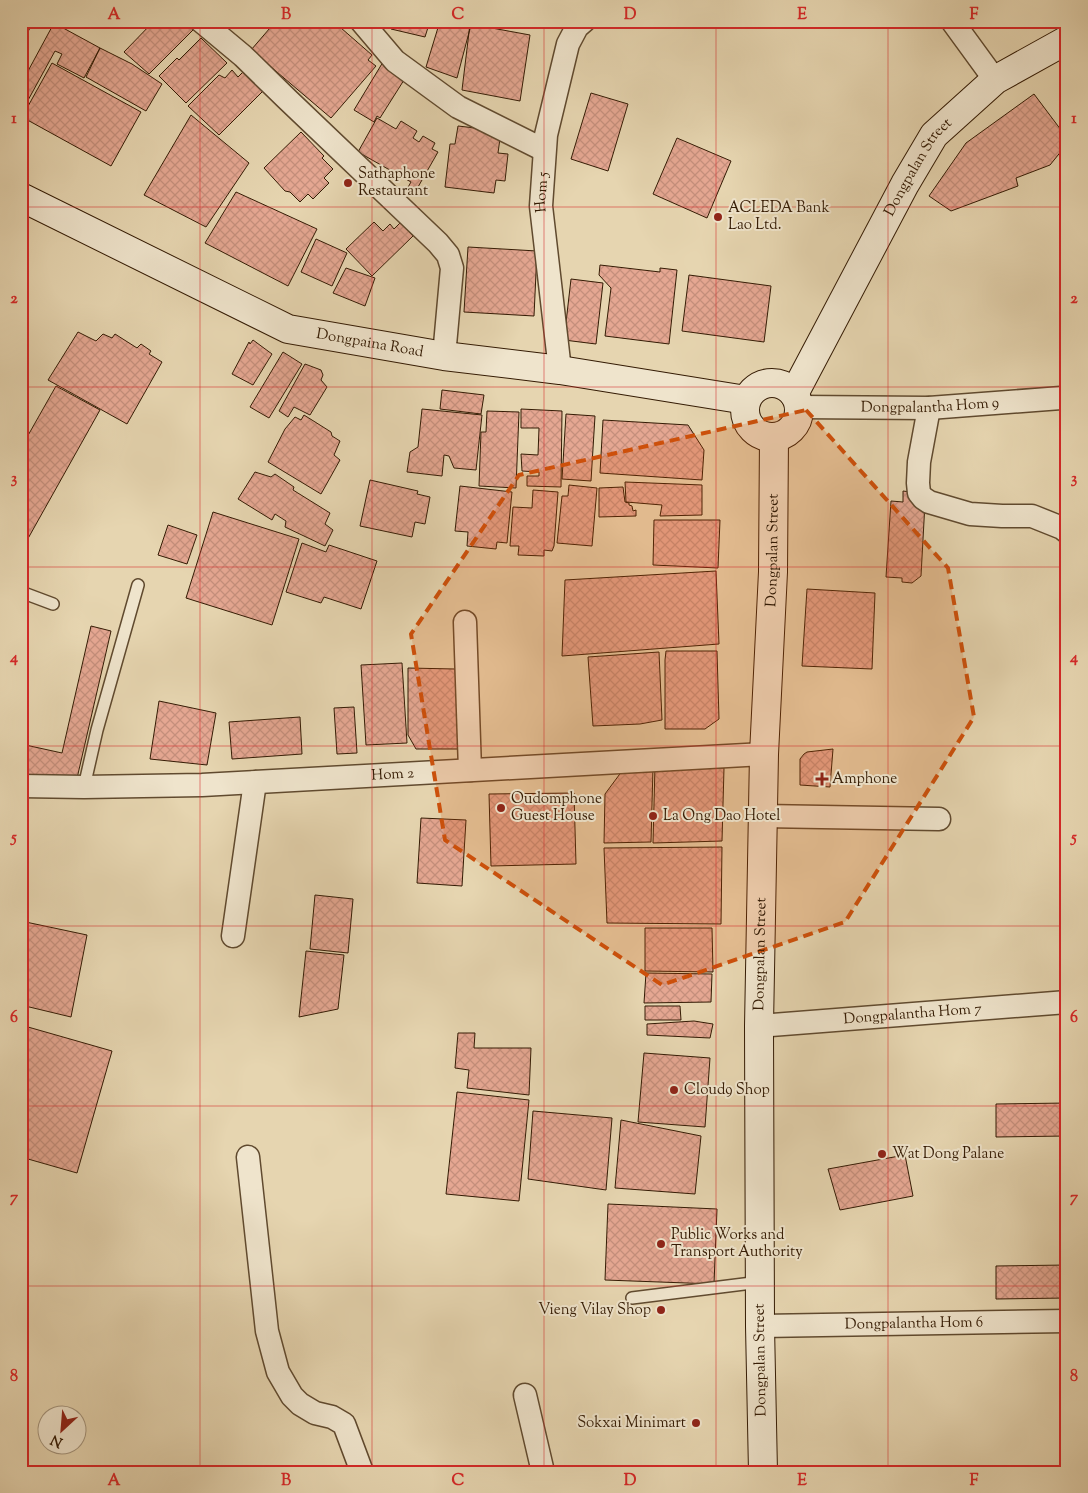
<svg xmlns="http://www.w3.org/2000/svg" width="1088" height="1493" font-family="'Sorts Mill Goudy',serif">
<defs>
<pattern id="building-cross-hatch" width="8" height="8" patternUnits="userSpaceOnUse" patternTransform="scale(1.25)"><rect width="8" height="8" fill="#e5a792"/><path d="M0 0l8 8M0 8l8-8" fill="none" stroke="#c58f7c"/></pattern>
</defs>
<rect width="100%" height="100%" fill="#e6d5b0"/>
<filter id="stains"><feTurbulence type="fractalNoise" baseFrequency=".004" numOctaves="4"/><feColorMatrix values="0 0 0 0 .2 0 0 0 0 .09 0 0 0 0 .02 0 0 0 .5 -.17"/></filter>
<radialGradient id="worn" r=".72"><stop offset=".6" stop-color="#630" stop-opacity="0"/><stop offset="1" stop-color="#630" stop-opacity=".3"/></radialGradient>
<path fill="url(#building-cross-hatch)" stroke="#341b04" d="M21,21l10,5 -10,19z
M154,21h36l6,6 -47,47 -25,-22z
M276,21h57l39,34 -4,5 8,6 -45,52 -80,-68z
M393,21h37l-5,16 -34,-8z
M440,21h32l-15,57 -31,-11z
M54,23l46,25 -16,30 -27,-14 5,-10 -7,-3 -34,62v-29z
M470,24l60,11 -10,66 -58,-11z
M201,38l26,25 -41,40 -27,-27 18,-18 2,2z
M100,48l32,16 30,20 -16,27 -60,-34z
M383,62l21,18 -24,38 -3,-2 -3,6 -20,-12z
M52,63l89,49 -30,54 -89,-49z
M249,66l20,19 -50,50 -31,-29 31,-31 6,3 7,-8 6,7z
M591,93l37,11 -20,67 -37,-12z
M1034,94l33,44v6l-17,21 -34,13 2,8 -67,25 -22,-15 37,-53z
M191,115l58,48 -43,64 -62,-32z
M377,118l19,11 5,-8 16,10 -4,7 6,4 4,-6 12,7 -3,6 6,3 -24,42 -7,-5 4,-7 -53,-30z
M458,126l43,5 -3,22 10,1 -3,27 -9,-1 -2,13 -49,-6 5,-43h5z
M301,132l23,24 -2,2 11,11 -9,9 5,5 -16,16 -5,-5 -8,8 -10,-10 -5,-1 -21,-23z
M677,138l54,23 -24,57 -54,-24z
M236,192l81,37 -29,57 -83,-43z
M374,222l9,9 7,-7 4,5 6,-6 13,13 -41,40 -26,-27z
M316,239l31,14 -15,33 -31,-14z
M468,247l69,4 -3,65 -70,-4z
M600,265l60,7v-4l17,2 -8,74 -64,-8 6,-48 -12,-13z
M346,268l29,10 -10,28 -32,-13z
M689,275l82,11 -7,56 -82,-11z
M571,279l32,4 -7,61 -32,-4z
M78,332l18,9 7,-7 9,4 3,-4 22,14 4,-4 10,7 -2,3 13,8 -35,62 -79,-44z
M253,340l19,14 -19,31 -21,-11 17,-32 1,2z
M283,352l19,12 -33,54 -19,-11z
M305,364l16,6 2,5 -2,5 6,7 -17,28 -16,-8 -6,10 -9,-6z
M56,386l44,24 -79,141v-105h1z
M442,390l42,5 -3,19 -41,-5z
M422,409l60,6 -6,55 -22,-2 -5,-12 -5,-1 -2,21 -35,-4 3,-20 8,-5z
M521,409l41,2 -1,76 -34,-1v-10h12v-4l-17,-1 -1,-17 17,1 1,-27h-18z
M487,411l32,1 -3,76 -37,-2 2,-54h5z
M566,414l29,2 -4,65 -29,-2z
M304,415l27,17 1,4 8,5 -6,14 6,5 -19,34 -53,-32 17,-33 10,-12 6,3z
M603,420l85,5 16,25 -2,30 -102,-7z
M255,472l16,5 4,-3 19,13 -1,3 37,23 -5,11 8,6 -8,16 -40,-19 1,-6 -11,-7 -3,6 -34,-21z
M370,480l48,11 -1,3 13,3 -5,27 -10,-2 -3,15 -52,-11z
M625,482l77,3v30l-42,1 2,-11 -36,-3z
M569,485l28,3 -5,58 -35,-3 5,-47h6z
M460,486l52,6 -5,51 -10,-1 -1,7 -29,-3 1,-14 -13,-1z
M623,487l2,15 4,1v2l3,1 1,5 3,-1v6l-37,1v-29z
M533,490l25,2 -4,54 -2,5 -8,-1v6l-26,-1 1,-9h-9l3,-39 19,1z
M903,491l15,2 7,10 -4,73 -9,7 -10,-1v-4l-16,-1 5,-76 12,1z
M213,512l86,27 -27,86 -86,-27z
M654,520h66l-2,48 -65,-3z
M168,525l29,10 -10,29 -29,-9z
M302,543l24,9 3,-7 48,16 -16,48 -37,-12 -3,6 -35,-11z
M716,571l3,73 -157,12 3,-76z
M807,589l68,4 -3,76 -70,-3z
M91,626l20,5 -36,156 -54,-13v-30l41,9z
M666,651h51l2,68 -14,10h-40v-69z
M659,652l3,68 -22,4 -47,2 -5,-69z
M402,663l5,80 -41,2 -5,-80z
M408,668l47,1 6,80h-45l-8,-14z
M159,701l57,12 -9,52 -57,-6z
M354,707l3,46 -20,1 -3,-46z
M300,717l2,37 -70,5 -3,-37z
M833,749l-3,38 -30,-2v-26l4,-5 3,-2z
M655,765l69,3 -2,73 -69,2z
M625,767h28l-2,75 -47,1 1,-49z
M574,793l2,71 -85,2 -2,-72z
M421,818l45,2 -4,66 -45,-3z
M722,847l-1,77 -114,-1 -3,-75z
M315,895l38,4 -5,54 -38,-4z
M21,921l66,14 -16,82 -50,-12z
M645,928h67l1,44 -68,-1z
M306,951l38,4 -6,54 -39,8z
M646,973l66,1 -1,28 -67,1z
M645,1006h35l1,14h-36z
M694,1021l19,3 -3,14 -63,-3v-11z
M21,1025l91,26 -35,122 -56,-16z
M458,1033h17l-1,15h57l-2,47 -62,-7 2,-18 -14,-2z
M644,1053l66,5 -5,69 -67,-5z
M457,1092l72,8 -10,101 -73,-7z
M1067,1103v33l-71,1v-33z
M533,1111l79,7 -6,72 -78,-11z
M621,1120l80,16 -6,58 -80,-6z
M905,1155l8,41 -73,14 -12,-41z
M608,1204l109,5 -3,75 -109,-4z
M1067,1265v33l-71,1v-33z"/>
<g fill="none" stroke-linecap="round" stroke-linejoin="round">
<defs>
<path id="lane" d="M21,592l32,12
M84,787l13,-57 41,-145
M632,1298l128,-16"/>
<g id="street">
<path d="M201,21l42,35 44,43 151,144 10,12 4,13 -8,88"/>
<path d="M361,21l34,40 63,46 86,43"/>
<path d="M952,21l43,59"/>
<path id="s1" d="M560,370l-19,-164 5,-71 22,-91 9,-17 7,-6"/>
<path id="s2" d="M799,407l130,1 132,-10"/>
<path d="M929,408l-10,54 -1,21 1,10 4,5 6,4 41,12 32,2h30l30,12 5,4"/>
<path d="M465,622l5,148"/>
<path id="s3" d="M21,786l63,1 118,-2 562,-31"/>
<path d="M763,816l176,3"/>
<path d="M233,936l22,-154"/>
<path id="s4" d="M759,1026l308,-24"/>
<path d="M248,1157l19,174 11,41 14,24 8,8 15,9 17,4 12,7 18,48"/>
<path id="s5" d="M760,1326l307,-5"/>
<path d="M525,1395l18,77"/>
</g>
<g id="secondary">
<path id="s6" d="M21,197l267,132 156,27 116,14 186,30"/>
<circle cx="772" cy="410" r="27"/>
<path id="s7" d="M794,394l111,-210 29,-49 61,-55 72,-40"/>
<path id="s8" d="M763,1472l-3,-146 -1,-300 5,-272 9,-182 1,-134"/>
</g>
</defs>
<use href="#lane" stroke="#604a2f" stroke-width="14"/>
<use href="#street" stroke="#604a2f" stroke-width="25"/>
<use href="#secondary" stroke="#341b04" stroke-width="30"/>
<use href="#lane" stroke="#efe4cc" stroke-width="11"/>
<use href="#street" stroke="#efe4cc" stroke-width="22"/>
<use href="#secondary" stroke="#efe4cc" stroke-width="28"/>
</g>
<path fill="#cd500b" fill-opacity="0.2" stroke="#cd500b" stroke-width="4" stroke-dasharray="10 6" stroke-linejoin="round" d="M806,410l142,158 26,149 -129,205 -183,63 -217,-145 -34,-206 108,-159z"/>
<path fill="none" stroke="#d62828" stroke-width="1" stroke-opacity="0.55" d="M200,21v1451M372,21v1451M544,21v1451M716,21v1451M888,21v1451M21,207h1046M21,387h1046M21,567h1046M21,746h1046M21,926h1046M21,1106h1046M21,1286h1046"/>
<g fill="#8f2418" stroke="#efe4cc" stroke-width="2">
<circle cx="348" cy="183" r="5"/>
<circle cx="718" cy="217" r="5"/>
<path d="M819.5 771.5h5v5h5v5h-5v5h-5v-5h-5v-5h5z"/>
<circle cx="501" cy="808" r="5"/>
<circle cx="653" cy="816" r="5"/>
<circle cx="674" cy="1090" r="5"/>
<circle cx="882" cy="1154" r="5"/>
<circle cx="661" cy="1244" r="5"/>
<circle cx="661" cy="1310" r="5"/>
<circle cx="696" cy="1423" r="5"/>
</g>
<g text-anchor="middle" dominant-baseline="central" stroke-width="4" stroke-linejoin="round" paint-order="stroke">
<g font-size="15" fill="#341b04" stroke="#efe4cc">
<text stroke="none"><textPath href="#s7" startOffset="259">Dongpalan Street</textPath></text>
<text stroke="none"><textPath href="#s1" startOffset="179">Hom 5</textPath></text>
<text stroke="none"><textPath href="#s6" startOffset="381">Dongpaina Road</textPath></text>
<text stroke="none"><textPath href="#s2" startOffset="131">Dongpalantha Hom 9</textPath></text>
<text stroke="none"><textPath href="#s8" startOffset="922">Dongpalan Street</textPath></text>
<text stroke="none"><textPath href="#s3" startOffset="372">Hom 2</textPath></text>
<text stroke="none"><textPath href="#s8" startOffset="518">Dongpalan Street</textPath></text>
<text stroke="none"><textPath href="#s4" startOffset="154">Dongpalantha Hom 7</textPath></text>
<text stroke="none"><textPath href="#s5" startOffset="154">Dongpalantha Hom 6</textPath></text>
<text transform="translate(761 1360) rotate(-91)">Dongpalan Street</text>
</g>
<g font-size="15" fill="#341b04" stroke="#efe4cc" text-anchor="start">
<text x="358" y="174">Sathaphone<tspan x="358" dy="17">Restaurant</tspan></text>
<text x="728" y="208">ACLEDA Bank<tspan x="728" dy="17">Lao Ltd.</tspan></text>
<text x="832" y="779">Amphone</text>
<text x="511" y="799">Oudomphone<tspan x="511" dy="17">Guest House</tspan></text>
<text x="663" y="816">La Ong Dao Hotel</text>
<text x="684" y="1090">Cloud9 Shop</text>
<text x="892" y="1154">Wat Dong Palane</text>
<text x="671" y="1235">Public Works and<tspan x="671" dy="17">Transport Authority</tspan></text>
<text x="651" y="1310" text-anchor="end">Vieng Vilay Shop</text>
<text x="686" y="1423" text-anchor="end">Sokxai Minimart</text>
</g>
</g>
<rect width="1088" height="1493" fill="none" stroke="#e6d5b0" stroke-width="55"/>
<g transform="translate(62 1430) rotate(206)"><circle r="24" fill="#efe4cc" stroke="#a4947c"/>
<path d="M0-4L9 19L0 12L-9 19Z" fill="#8f2418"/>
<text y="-8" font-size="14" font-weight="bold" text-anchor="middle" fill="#341b04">N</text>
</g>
<rect x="28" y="28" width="1032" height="1438" fill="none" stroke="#d62828" stroke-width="2"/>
<g font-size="16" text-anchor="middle" font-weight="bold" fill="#d62828">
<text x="114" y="19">A</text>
<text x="286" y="19">B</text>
<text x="458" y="19">C</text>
<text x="630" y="19">D</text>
<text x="802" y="19">E</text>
<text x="974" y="19">F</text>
<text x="14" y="123">1</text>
<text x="1074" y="123">1</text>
<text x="14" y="303">2</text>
<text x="1074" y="303">2</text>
<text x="14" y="483">3</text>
<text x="1074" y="483">3</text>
<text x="14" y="662">4</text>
<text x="1074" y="662">4</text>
<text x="14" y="842">5</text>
<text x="1074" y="842">5</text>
<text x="14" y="1022">6</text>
<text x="1074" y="1022">6</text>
<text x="14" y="1202">7</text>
<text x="1074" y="1202">7</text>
<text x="14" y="1381">8</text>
<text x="1074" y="1381">8</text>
<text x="114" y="1485">A</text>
<text x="286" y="1485">B</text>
<text x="458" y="1485">C</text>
<text x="630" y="1485">D</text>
<text x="802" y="1485">E</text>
<text x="974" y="1485">F</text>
</g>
<rect width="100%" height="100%" filter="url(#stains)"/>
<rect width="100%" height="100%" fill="url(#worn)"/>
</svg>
